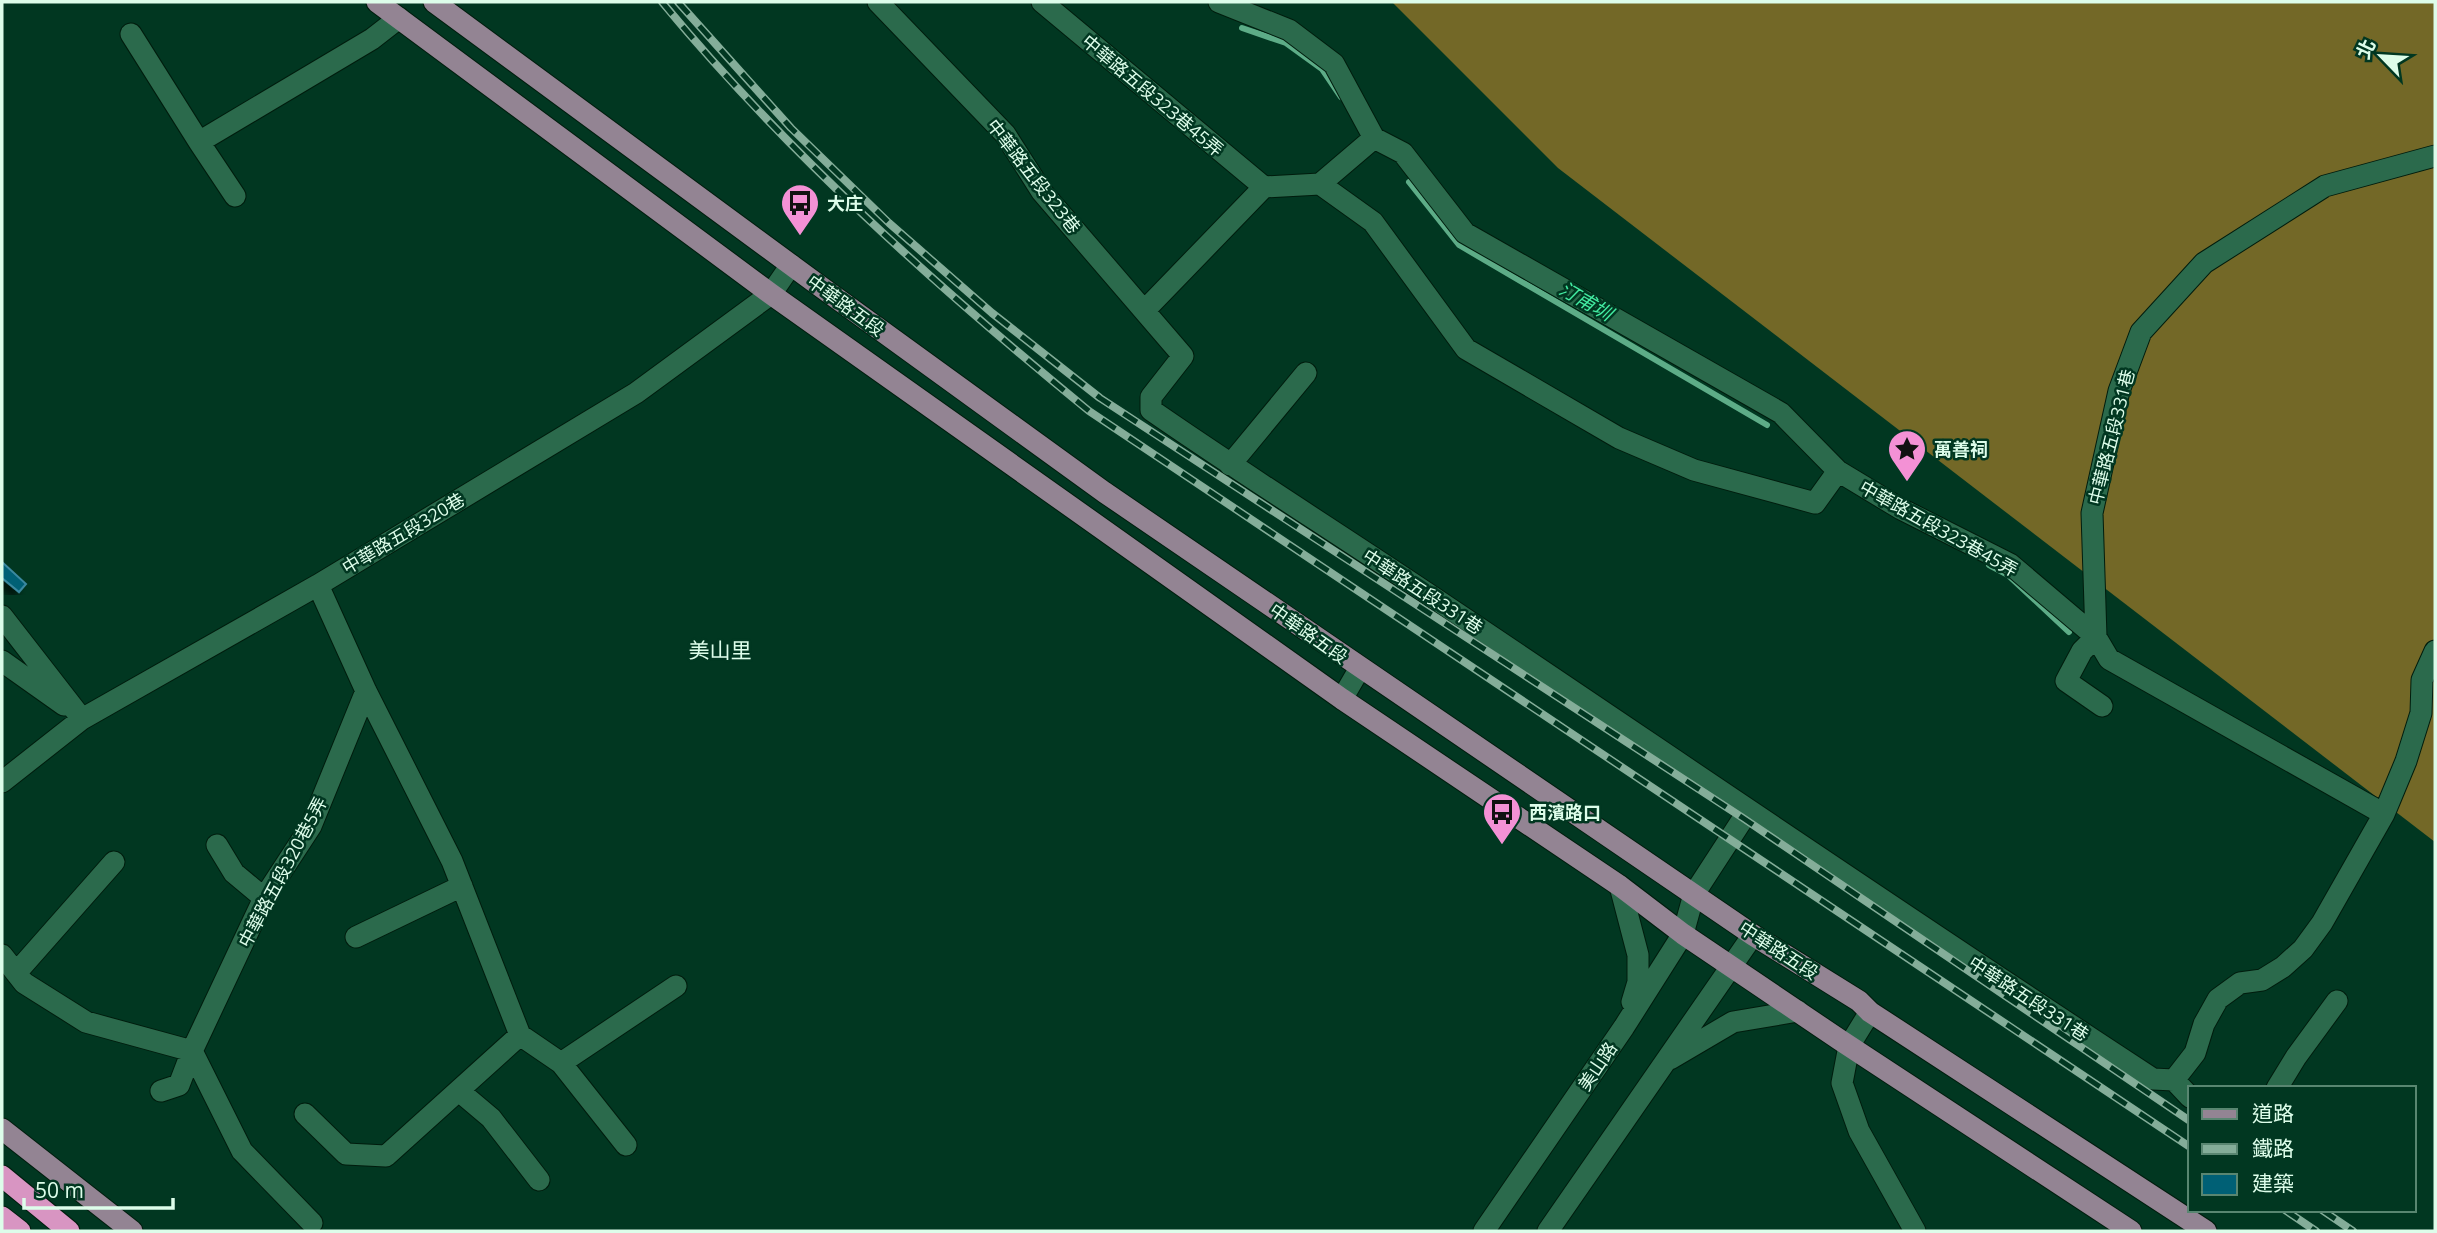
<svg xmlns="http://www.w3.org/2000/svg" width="2437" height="1233" font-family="'Open Sans','Noto Sans TC',sans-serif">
<defs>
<filter id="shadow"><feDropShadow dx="-6" dy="6" stdDeviation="3.5" flood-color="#0009"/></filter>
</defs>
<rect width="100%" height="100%" fill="#013721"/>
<path fill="#736827" d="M1392,2h1043v840l-877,-674z"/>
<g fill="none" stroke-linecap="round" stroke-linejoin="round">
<path stroke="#5dac87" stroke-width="6" d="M1242,28l44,15 36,26 19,28
M1409,182l50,63 308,180
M1989,565l19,10 61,57"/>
</g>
<path fill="#006075" stroke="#3b89a0" stroke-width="2" filter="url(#shadow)" d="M2,562l24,22 -7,8 -17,-14z"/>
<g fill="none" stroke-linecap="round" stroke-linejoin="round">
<defs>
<path id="minor" d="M878,2l127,132 37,58 141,164 -32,41v13c98,68 199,131 298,198 234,157 468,317 704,471l21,1
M1042,2l222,185
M1219,2l70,28 45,34 40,74 29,15 62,80 316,180 57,58 63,38 109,55 86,73
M131,34l68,108 173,-103 27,-21
M199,142l36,54
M1320,184l54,-46
M1145,310l119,-123 56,-3 53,38 93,127 153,89 75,32 121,33 23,-32
M1230,465l76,-92
M318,585l48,106 86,170 68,174 41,28 65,82
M2,616l80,103
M2096,637l-14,14 -16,30 36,25
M2,661l62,44
M1342,699l18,-31
M2,782l80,-63 236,-134 318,-192 135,-99 20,-29
M2384,814l-275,-155 -13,-22 -4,-124 27,-122 22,-59 63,-69 121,-77 110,-30
M217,845l17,28 30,25
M1620,886l18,69v27l-6,20
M356,937l106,-51
M2,955l22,28 62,39 106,29 50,100 70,72
M16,973l98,-111
M1870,1012l-21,34 -7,37 17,48 56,100
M1670,1059l63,-37 65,-11
M561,1063l115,-77
M2277,1088l19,-31 41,-56
M161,1091l18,-6 13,-34 72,-153 47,-72 55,-135
M459,1091l32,27 48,62
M2190,1097l-16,-17 21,-27 9,-29 14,-25 22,-16 22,-3 21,-13 20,-18 19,-26 62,-109 22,-53 15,-48 1,-33 13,-29
M305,1114l41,40 40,2 134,-121
M1484,1231l140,-204 59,-93 11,-40 54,-83
M1548,1231l205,-296"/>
<path id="major" d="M377,2l394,292 571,405 278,187 63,48 157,106 291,191
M434,2l383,282 287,208 649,443 106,66 11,11 336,219
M2,1129l130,102"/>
<path id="highway" d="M2,1176l67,55
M2,1217l18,14"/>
</defs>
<use href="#minor" stroke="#001c0d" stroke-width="23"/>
<use href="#major" stroke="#001c0d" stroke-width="23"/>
<use href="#highway" stroke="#001c0d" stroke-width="23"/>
<use href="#minor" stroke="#2b6a4c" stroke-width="21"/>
<use href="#major" stroke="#938493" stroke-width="21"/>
<use href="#highway" stroke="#d895c2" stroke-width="21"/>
<defs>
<path id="rail" d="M662,2c126,152 274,284 427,409l1101,736
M678,2l113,126 98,95 103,90 108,85 643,420 447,303
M2285,1210l31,21
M2322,1210l31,21"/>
</defs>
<use href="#rail" stroke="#84ad99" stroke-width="8"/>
<use href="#rail" stroke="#013721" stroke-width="5" stroke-dasharray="16" stroke-linecap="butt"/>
</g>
<defs>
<symbol id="bus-pin" viewBox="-11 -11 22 30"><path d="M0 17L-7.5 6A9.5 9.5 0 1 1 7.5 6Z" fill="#f391d5" stroke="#013721"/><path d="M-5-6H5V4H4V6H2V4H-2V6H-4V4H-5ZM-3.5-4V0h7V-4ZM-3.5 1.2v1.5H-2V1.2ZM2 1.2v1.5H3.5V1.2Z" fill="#111"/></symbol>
<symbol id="sight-pin" viewBox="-11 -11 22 30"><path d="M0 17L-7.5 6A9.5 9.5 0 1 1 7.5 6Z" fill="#f391d5" stroke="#013721"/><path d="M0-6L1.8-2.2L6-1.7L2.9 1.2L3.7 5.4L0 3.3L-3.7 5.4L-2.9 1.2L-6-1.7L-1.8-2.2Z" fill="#111"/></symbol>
</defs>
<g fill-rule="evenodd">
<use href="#bus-pin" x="778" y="181" width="44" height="60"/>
<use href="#sight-pin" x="1885" y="427" width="44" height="60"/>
<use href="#bus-pin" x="1480" y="790" width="44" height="60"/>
</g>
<g text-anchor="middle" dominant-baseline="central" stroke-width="5" stroke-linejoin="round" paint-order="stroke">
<g font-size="18" fill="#ddfdea" stroke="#013721">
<text transform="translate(1153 95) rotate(40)">中華路五段323巷45弄</text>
<text transform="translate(1034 176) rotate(52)">中華路五段323巷</text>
<text transform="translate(846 305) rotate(36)">中華路五段</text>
<text transform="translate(2111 437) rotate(-76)">中華路五段331巷</text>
<text transform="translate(1939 528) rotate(29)">中華路五段323巷45弄</text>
<text transform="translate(403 533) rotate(-31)">中華路五段320巷</text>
<text transform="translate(1423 591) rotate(33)">中華路五段331巷</text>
<text transform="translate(1309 633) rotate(35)">中華路五段</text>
<text transform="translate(282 872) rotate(-62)">中華路五段320巷5弄</text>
<text transform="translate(1779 950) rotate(33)">中華路五段</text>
<text transform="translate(2029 998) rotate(33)">中華路五段331巷</text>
<text transform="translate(1597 1066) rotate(-56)">美山路</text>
</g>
<g font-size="18" font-weight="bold" fill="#ddfdea" stroke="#013721" text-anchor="start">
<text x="827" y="203">大庄</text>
<text x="1934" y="449">萬善祠</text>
<text x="1529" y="812">西濱路口</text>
</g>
<g font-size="19" font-style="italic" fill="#43eca2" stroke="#013721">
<text transform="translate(1586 301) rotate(30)">汀甫圳</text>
</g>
<g font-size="21" fill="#ddfdea" stroke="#013721">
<text x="720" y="650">美山里</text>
</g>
</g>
<rect width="2437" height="1233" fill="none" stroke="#ddfdea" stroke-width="7"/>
<rect x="2188" y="1086" width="228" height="126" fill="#013721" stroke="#598671" stroke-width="2"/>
<rect x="2202" y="1109" width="35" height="10" fill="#938493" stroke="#598671" stroke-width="2"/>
<text x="2252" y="1121" font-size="21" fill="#ddfdea">道路</text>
<rect x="2202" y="1144" width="35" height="10" fill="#84ad99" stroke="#598671" stroke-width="2"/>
<text x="2252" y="1156" font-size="21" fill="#ddfdea">鐵路</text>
<rect x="2202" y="1174" width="35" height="21" fill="#006075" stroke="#598671" stroke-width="2"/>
<text x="2252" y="1191" font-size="21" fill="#ddfdea">建築</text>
<g transform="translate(2381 56) rotate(295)" stroke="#013721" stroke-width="5" paint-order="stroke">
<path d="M0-5L12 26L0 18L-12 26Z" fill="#ddfdea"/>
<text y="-10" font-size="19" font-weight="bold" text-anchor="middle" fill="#ddfdea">北</text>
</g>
<path d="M24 1198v10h149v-10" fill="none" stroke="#ddfdea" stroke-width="3.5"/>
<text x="35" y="1198" font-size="21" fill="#ddfdea" stroke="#013721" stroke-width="5" paint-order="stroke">50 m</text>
</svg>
